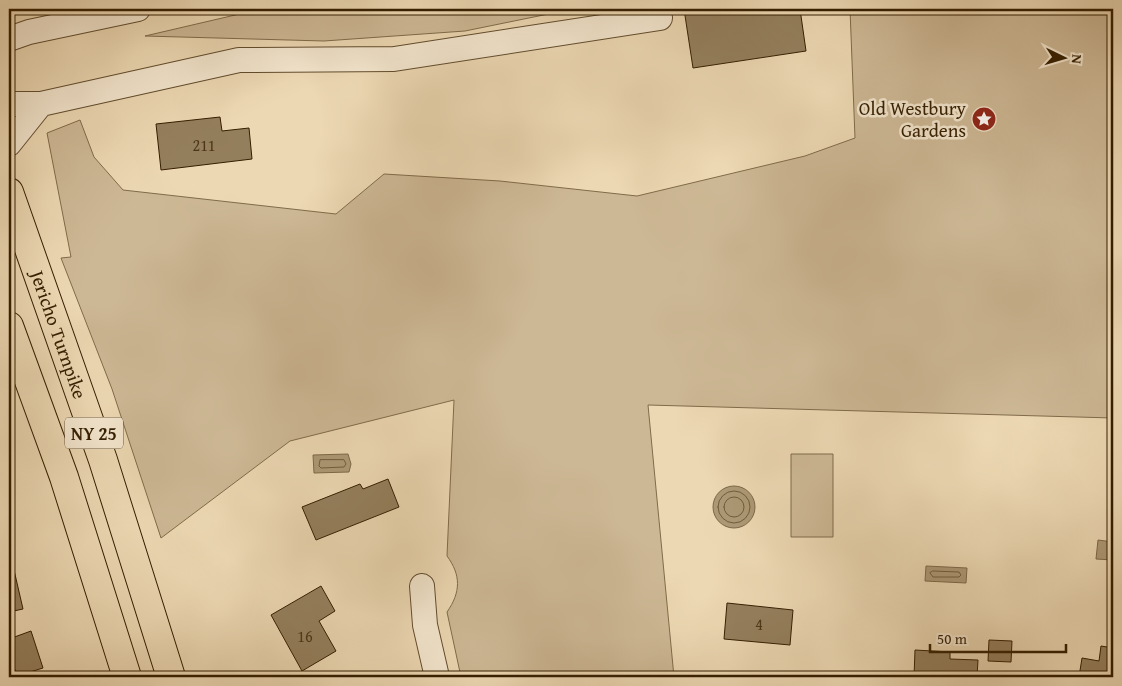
<svg xmlns="http://www.w3.org/2000/svg" width="1122" height="686" font-family="'Gentium Book Plus',serif">
<rect width="100%" height="100%" fill="#ecd8b3"/>
<filter id="stains"><feTurbulence type="fractalNoise" baseFrequency=".004" numOctaves="4"/><feColorMatrix values="0 0 0 0 .2 0 0 0 0 .09 0 0 0 0 .02 0 0 0 .5 -.17"/></filter>
<radialGradient id="worn" r=".72"><stop offset=".6" stop-color="#630" stop-opacity="0"/><stop offset="1" stop-color="#630" stop-opacity=".3"/></radialGradient>
<path fill="#cdb895" stroke="#806b4a" d="M261,9h312l-108,22 -141,10 -179,-5z
M850,9h263v409l-465,-13 26,272h-213l-14,-65c14,-20 14,-37 0,-56l7,-156 -164,41 -129,97 -49,-149 -51,-131 10,-1 -24,-124 33,-13 14,37 29,33 213,24 48,-40 116,7 137,15 168,-40 50,-18z
M791,454h42v83h-42z"/>
<path fill="#ad9976" stroke="#7d6847" d="M348,454l3,10 -2,8 -35,1 -1,-18z
M713 507a21 21 0 1 1 42 0a21 21 0 1 1-42 0Z
M1098,540l15,2v18l-17,-1z
M926,566l41,2 -1,15 -41,-2z"/>
<g fill="none" stroke-linecap="round" stroke-linejoin="round">
<path stroke="#705c3b" stroke-width="1" d="M344,460l2,4 -2,3 -23,1 -2,-2 1,-6z
M718 507a16 16 0 1 1 32 0a16 16 0 1 1-32 0Z
M724 507a10 10 0 1 1 20 0a10 10 0 1 1-20 0Z
M933,571l26,1 2,3 -2,2h-26l-3,-4z"/>
</g>
<path fill="#947f5d" stroke="#341e00" d="M684,9h116l6,42 -113,17z
M220,117l2,14 27,-3 3,31 -91,11 -5,-46z
M388,479l11,28 -83,33 -14,-33 58,-23 3,5z
M14,570l9,39 -14,3v-41z
M321,586l14,25 -16,10 17,30 -34,20 -31,-56z
M727,603l66,7 -3,35 -66,-6z
M31,631l12,37 -26,8 -5,-15 -3,1v-23z
M989,640l23,1 -1,21 -23,-1z
M1101,646l12,2v29h-34l3,-19 17,3z
M915,650l35,2v7l28,1 -1,17h-63z"/>
<g fill="none" stroke-linecap="round" stroke-linejoin="round">
<defs>
<path id="minor" d="M9,39l20,-7 109,-23
M9,104h32l-32,40
M41,104l198,-44 155,-1 266,-41
M422,586l3,39 12,52"/>
<g id="major">
<path id="s1" d="M9,192l94,268 68,217"/>
<path d="M9,326l55,151 63,200"/>
</g>
</defs>
<use href="#minor" stroke="#624c2d" stroke-width="26"/>
<use href="#major" stroke="#341e00" stroke-width="30"/>
<use href="#minor" stroke="#f3e6ce" stroke-width="24"/>
<use href="#major" stroke="#ecd8b3" stroke-width="28"/>
</g>
<defs>
<symbol id="sight-disc" viewBox="-11 -11 22 22"><circle r="9.5" fill="#8f2418" stroke="#f3e6ce"/><path d="M0-6L1.8-2.2L6-1.7L2.9 1.2L3.7 5.4L0 3.3L-3.7 5.4L-2.9 1.2L-6-1.7L-1.8-2.2Z" fill="#fff"/></symbol>
</defs>
<g fill-rule="evenodd">
<use href="#sight-disc" x="970" y="105" width="28" height="28"/>
</g>
<g text-anchor="middle" dominant-baseline="central" stroke-width="5" stroke-linejoin="round" paint-order="stroke">
<g font-size="16" fill="#4c3617">
<text x="204" y="145">211</text>
<text x="759" y="624">4</text>
<text x="305" y="636">16</text>
</g>
<rect fill="#f3e6ce" stroke="#6d5a3e" stroke-width="1" x="65" y="417.5" width="58" height="31" rx="4"/>
<g font-size="18" font-weight="bold" fill="#341e00">
<text x="94" y="433">NY 25</text>
</g>
<g font-size="19" fill="#341e00" stroke="#f3e6ce" text-anchor="end">
<text x="966" y="108">Old Westbury<tspan x="966" dy="22">Gardens</tspan></text>
</g>
<g font-size="19" fill="#341e00" stroke="#f3e6ce">
<text stroke="none"><textPath href="#s1" startOffset="151">Jericho Turnpike</textPath></text>
</g>
</g>
<rect width="1122" height="686" fill="none" stroke="#ecd8b3" stroke-width="30"/>
<rect x="10" y="10" width="1102" height="666" fill="none" stroke="#341e00" stroke-width="2.5"/>
<rect x="15" y="15" width="1092" height="656" fill="none" stroke="#341e00"/>
<g transform="translate(1064 58) rotate(95)" stroke="#f3e6ce" stroke-width="4" paint-order="stroke">
<path d="M0-4L9 19L0 12L-9 19Z" fill="#341e00"/>
<text y="-8" font-size="14" font-weight="bold" text-anchor="middle" fill="#341e00">N</text>
</g>
<path d="M930 644v8h136v-8" fill="none" stroke="#341e00" stroke-width="2.5"/>
<text x="937" y="644" font-size="15" fill="#341e00" stroke="#f3e6ce" stroke-width="4" paint-order="stroke">50 m</text>
<rect width="100%" height="100%" filter="url(#stains)"/>
<rect width="100%" height="100%" fill="url(#worn)"/>
</svg>
